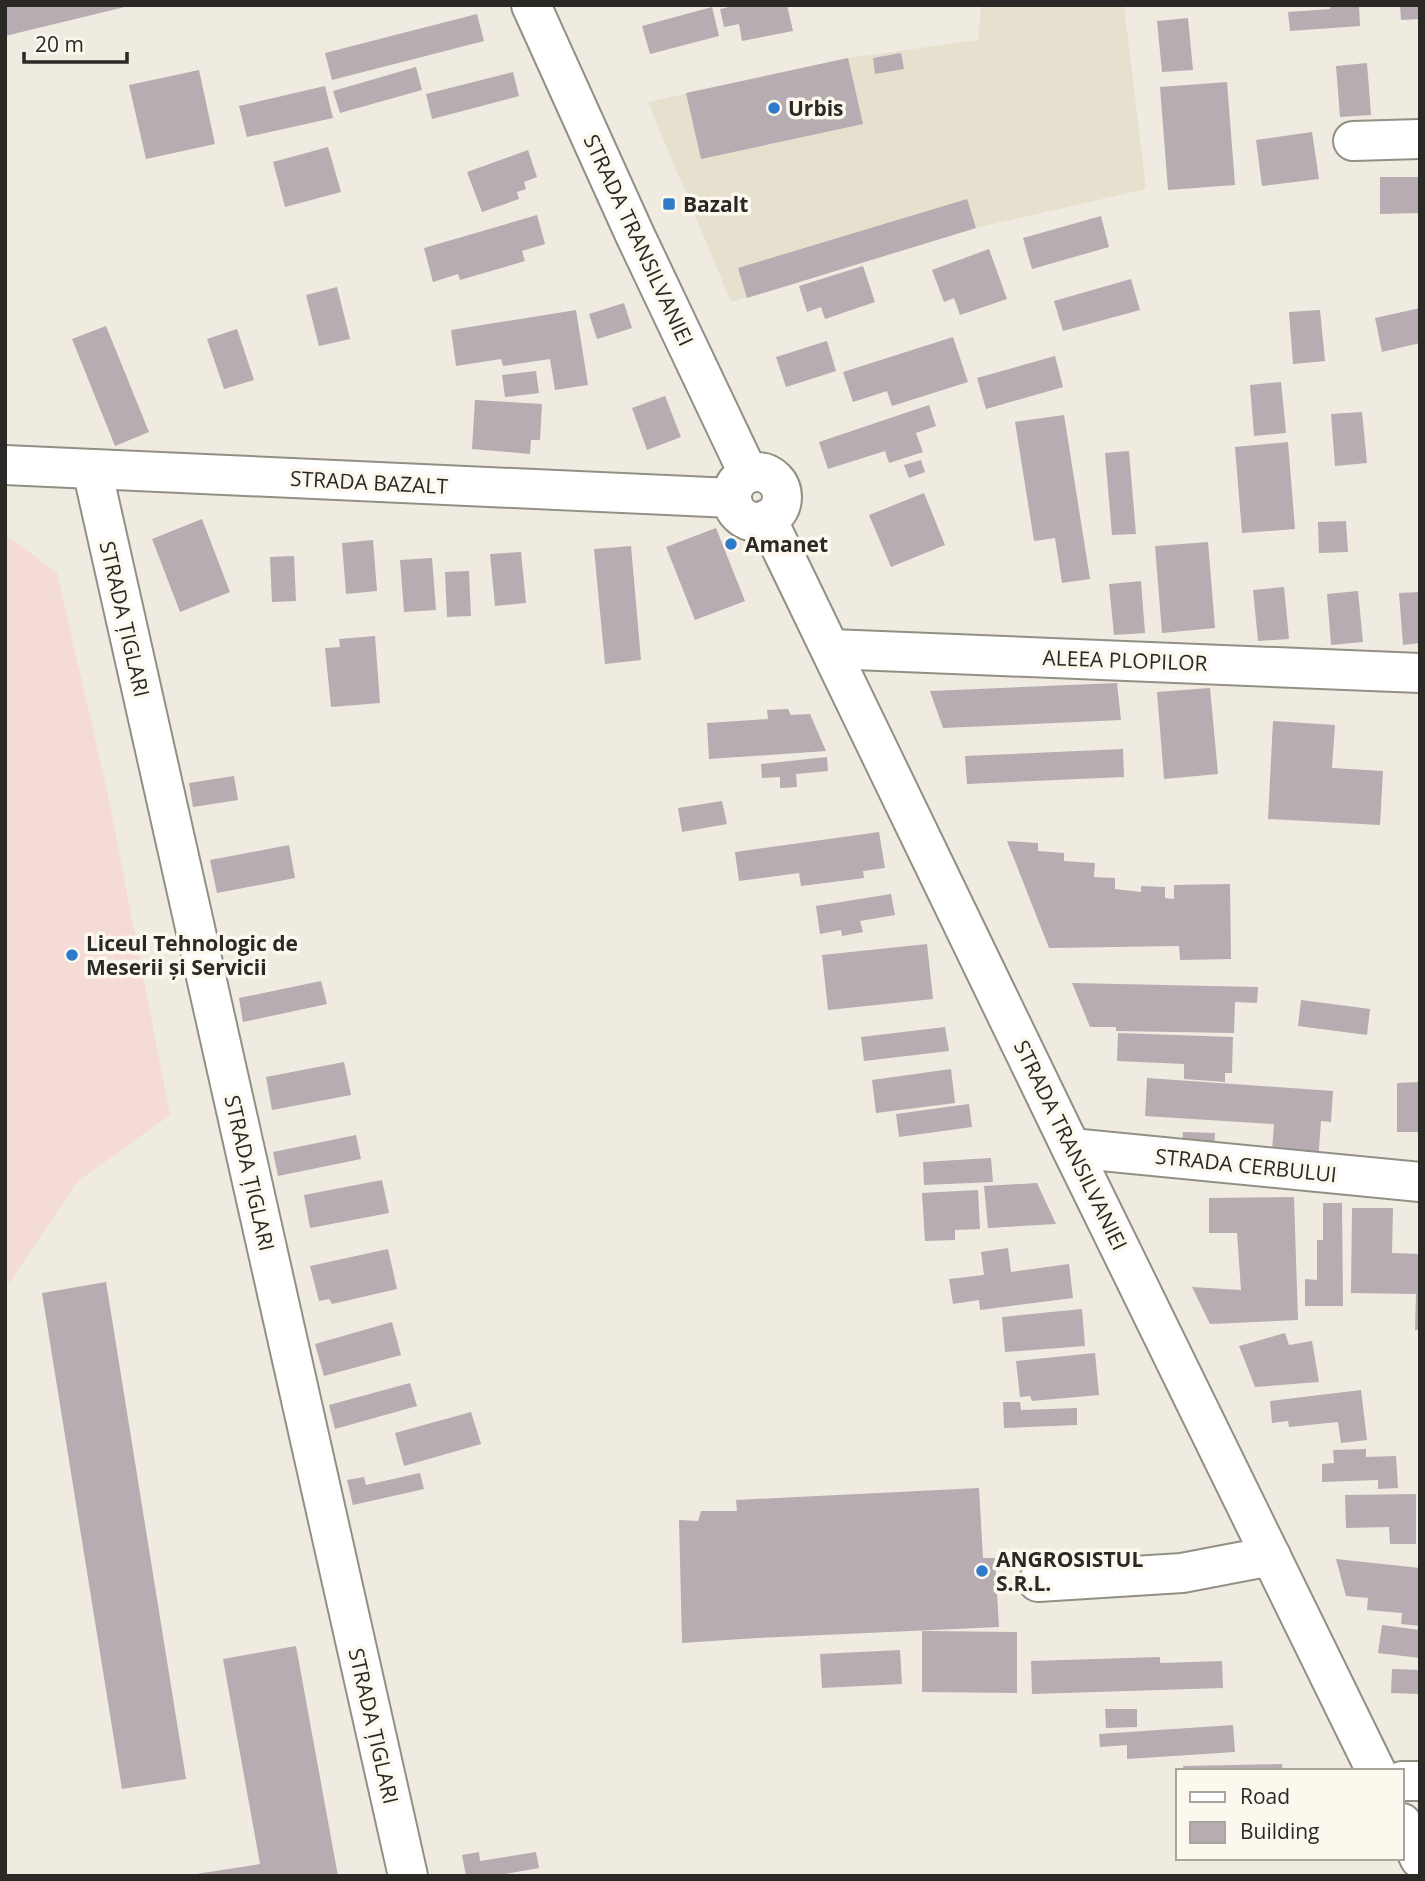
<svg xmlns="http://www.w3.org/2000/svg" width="1425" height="1881" font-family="'Open Sans',sans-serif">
<rect width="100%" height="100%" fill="#efebe0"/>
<path fill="#e6e0cf" d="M981,5h143l22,184 -170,39 -245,74 -83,-200 200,-44 130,-18z"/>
<path fill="#f5dbd5" d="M5,534l52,39 51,222 62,320 -92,66 -68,101h-5z"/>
<path fill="#b7acb1" d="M5,5h124v1l-124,30z
M738,5h49l6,26 -51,10 -3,-17 -15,3 -4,-18z
M1330,5h29l1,21 -70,5 -2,-19 42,-3z
M1400,5h20v14l-19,1z
M712,7l7,29 -69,18 -8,-28z
M477,14l7,27 -152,39 -7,-27z
M1188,18l5,52 -31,2 -5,-51z
M901,53l3,16 -29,5 -2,-16z
M848,58l15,66 -162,35 -15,-66z
M1367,63l4,52 -31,2 -4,-51z
M416,67l6,23 -82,23 -7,-22z
M199,70l16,74 -69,15 -17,-74z
M513,72l6,24 -87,23 -6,-25z
M1227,82l8,103 -67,5 -8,-103z
M325,86l8,32 -86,19 -8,-31z
M1312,132l7,47 -57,7 -6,-46z
M328,147l13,45 -56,15 -12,-45z
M528,150l9,27 -13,5 2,7 -9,3 2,7 -37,13 -15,-40z
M1380,177h40v36l-40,1z
M967,199l9,29 -229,70 -9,-30z
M537,215l8,29 -23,7 3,10 -65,19 -2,-6 -25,8 -9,-34z
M1101,216l8,31 -77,22 -9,-31z
M989,249l18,50 -47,16 -6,-17 -10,4 -12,-32z
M863,266l12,36 -50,17 -4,-12 -14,5 -8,-26z
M1131,279l9,31 -77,21 -9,-30z
M337,287l13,52 -31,7 -13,-51z
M624,303l8,25 -35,11 -8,-25z
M1420,308v35l-38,9 -7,-34z
M576,310l12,75 -33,5 -5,-31 -47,7 -2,-7 -45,7 -5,-36z
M1320,310l5,51 -32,3 -4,-52z
M106,326l43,106 -34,14 -43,-107z
M237,329l17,51 -30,9 -17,-50z
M953,337l15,45 -76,24 -5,-15 -34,11 -10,-30z
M827,341l9,30 -50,16 -10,-30z
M1055,356l8,31 -77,22 -9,-31z
M536,371l3,22 -34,4 -3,-22z
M1281,382l5,51 -32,3 -4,-51z
M665,396l16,41 -34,13 -15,-42z
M475,400l67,4 -2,36h-9l-1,14 -58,-5z
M929,405l7,21 -20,7 7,19 -34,11 -4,-12 -57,18 -9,-27z
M1362,412l5,51 -32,3 -4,-52z
M1064,415l26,164 -28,4 -7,-45 -21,3 -19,-119z
M1288,442l7,87 -53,4 -7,-86z
M1129,451l7,83 -24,1 -7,-82z
M921,460l4,12 -16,6 -5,-13z
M924,493l21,52 -54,22 -22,-52z
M202,519l28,73 -50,20 -28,-73z
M1346,521l2,31 -29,1 -1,-31z
M716,528l29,73 -50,19 -29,-73z
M373,540l4,51 -31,3 -4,-51z
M1208,542l7,86 -53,5 -7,-87z
M631,546l10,114 -36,4 -11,-115z
M521,552l5,51 -31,3 -5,-52z
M294,556l2,45 -24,1 -2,-45z
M432,558l4,52 -32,2 -4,-52z
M469,571l2,45 -24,1 -2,-45z
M1141,581l4,52 -31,2 -5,-51z
M1284,587l5,52 -31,2 -5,-51z
M1358,591l5,51 -32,3 -4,-51z
M1420,592v51l-17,2 -4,-52z
M375,636l5,67 -49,4 -6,-59 15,-1 -1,-8z
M1117,683l4,37 -178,8 -13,-37z
M1210,688l8,86 -54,5 -7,-87z
M788,709l3,6 19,-1 16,37 -117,8 -2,-36 61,-4 -1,-9z
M1273,721l62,4 -3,43 51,3 -3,54 -112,-6z
M1123,749l1,28 -157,7 -2,-28z
M827,757l1,14 -32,3 1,13 -17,1v-11l-18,1 -1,-14z
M234,776l4,24 -45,7 -4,-24z
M722,801l5,23 -45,8 -4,-24z
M879,832l6,36 -22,3 1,7 -63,8 -2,-13 -60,8 -4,-29z
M1007,841l31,2v8l26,2v8l31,2 -1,14 21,1v11l26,3v-6l24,1v11l9,1v-14l56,-1 1,75 -51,1 -1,-14 -130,2z
M289,845l6,33 -78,15 -7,-33z
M891,894l4,21 -35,6 3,11 -21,4 -1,-6 -21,4 -4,-28z
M927,944l6,55 -105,11 -6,-55z
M321,981l6,23 -84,18 -4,-24z
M1072,983l186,4 -1,16 -22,-1 -1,31 -118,-2v-4h-26z
M1301,1000l69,9 -3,26 -69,-9z
M945,1027l4,24 -85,10 -3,-24z
M1118,1033l115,4 -1,36h-7v9l-41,-3v-15l-67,-3z
M344,1062l7,33 -79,15 -6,-33z
M951,1069l4,34 -79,10 -4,-33z
M1147,1078l186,13 -2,31 -10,-1 -3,41 -46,-11 2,-27 -129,-8z
M1420,1082v50h-23v-49z
M969,1104l3,23 -73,10 -3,-23z
M1183,1132l32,1 -1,17 -32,-2z
M356,1135l5,24 -83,17 -5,-24z
M991,1158l2,24 -69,3 -1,-23z
M382,1180l7,33 -79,15 -6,-33z
M1037,1183l19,41 -68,4 -4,-42z
M978,1190l2,39 -25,1v10l-30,1 -3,-48z
M1294,1197l4,123 -88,4 -18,-37 49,3 -4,-57h-28v-35z
M1323,1203h19l1,103h-38v-27l12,1v-40h6z
M1352,1208h41l-1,45 28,1v76h-5l1,-36 -65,-1z
M1008,1248l3,24 58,-8 4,34 -93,12 -1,-10 -26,4 -4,-25 35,-4 -3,-23z
M388,1249l9,40 -65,15 -3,-5 -10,2 -9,-35z
M106,1282l80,497 -64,10 -80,-496z
M1082,1309l3,37 -80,6 -3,-35z
M392,1322l9,33 -77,21 -9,-32z
M1285,1333l4,12 23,-4 7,41 -64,5 -16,-41z
M1095,1353l4,42 -67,6 -2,-5 -10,1 -4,-36z
M410,1383l7,23 -82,23 -6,-24z
M1361,1390l6,50 -26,3 -3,-21 -49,5 -1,-6 -16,2 -2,-22z
M1003,1402h17l1,8 56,-2v17l-73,3z
M471,1412l10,32 -77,22 -9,-33z
M1366,1449v8l30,-1 2,32 -20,1v-9l-56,2v-18l12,-1 -1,-13z
M420,1473l4,16 -71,16 -6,-25 17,-3 2,8z
M979,1488l4,70h12l4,69 -242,11 -75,5 -3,-123 19,1 3,-10h36l-1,-11z
M1416,1494v50h-26l-1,-17 -43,1 -1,-33z
M1336,1559l84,9v58l-19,-2 1,-11 -35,-3 1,-12 -22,-2z
M1382,1625l38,5v28l-42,-5z
M922,1631l95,1v61l-95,-1z
M296,1646l42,230h-142v-2l64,-10 -37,-205z
M900,1650l2,34 -80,4 -2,-34z
M1160,1657v6l62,-2 1,27 -191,6 -1,-33z
M1392,1669l28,1 -2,24 -27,-1z
M1105,1709h32v18l-31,1z
M1233,1725l2,27 -108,7v-14l-27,2 -1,-13z
M1282,1764l1,7h-99l-1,-5z
M479,1852l1,9 56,-9 3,16 -45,8h-28l-4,-21z"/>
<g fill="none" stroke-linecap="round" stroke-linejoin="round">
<defs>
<path id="minor" d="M1353,141l67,-2
M92,469l316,1407
M831,649l589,24
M1071,1148l349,34
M1038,1582l144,-9 89,-17
M1402,1781h18"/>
<path id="major" d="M531,5l104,230 113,238
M5,465l727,33
M732 497a25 25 0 1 1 50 0a25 25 0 1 1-50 0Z
M767,519l304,629 305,623
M1402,1823l18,36"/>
</defs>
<use href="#minor" stroke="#928f85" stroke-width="42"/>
<use href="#major" stroke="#928f85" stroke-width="42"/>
<use href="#minor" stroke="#fff" stroke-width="38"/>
<use href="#major" stroke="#fff" stroke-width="38"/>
</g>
<g fill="#2e7aca" stroke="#fcf8ed" stroke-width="2.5">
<circle cx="774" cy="108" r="7"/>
<rect x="662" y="197" width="14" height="14" rx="3.5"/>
<circle cx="731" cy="544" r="7"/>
<circle cx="72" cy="955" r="7"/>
<circle cx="982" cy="1571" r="7"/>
</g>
<g text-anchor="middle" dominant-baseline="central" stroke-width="7" stroke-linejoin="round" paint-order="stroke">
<g font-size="21" font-weight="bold" fill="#2a2925" stroke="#fcf8ed" text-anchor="start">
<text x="788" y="108">Urbis</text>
<text x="683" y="204">Bazalt</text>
<text x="745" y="544">Amanet</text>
<text x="86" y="943">Liceul Tehnologic de<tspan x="86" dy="24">Meserii și Servicii</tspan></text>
<text x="996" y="1559">ANGROSISTUL<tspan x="996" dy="24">S.R.L.</tspan></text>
</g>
<g font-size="21" fill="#2a2925" stroke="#fcf8ed">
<text transform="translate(639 240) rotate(65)">STRADA TRANSILVANIEI</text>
<text transform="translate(369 482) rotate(3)">STRADA BAZALT</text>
<text transform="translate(125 619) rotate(77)">STRADA ȚIGLARI</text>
<text transform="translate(1125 660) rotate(2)">ALEEA PLOPILOR</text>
<text transform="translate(1071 1145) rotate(64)">STRADA TRANSILVANIEI</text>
<text transform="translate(1246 1165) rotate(6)">STRADA CERBULUI</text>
<text transform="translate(250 1173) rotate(77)">STRADA ȚIGLARI</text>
<text transform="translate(374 1726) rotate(77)">STRADA ȚIGLARI</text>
</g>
</g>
<rect width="1425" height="1881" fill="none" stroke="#2a2925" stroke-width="14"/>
<rect x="1176" y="1769" width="228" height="91" fill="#fcf8ed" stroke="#a8a59d" stroke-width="2"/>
<rect x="1190" y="1792" width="35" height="10" fill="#ffffff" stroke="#a8a59d" stroke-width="2"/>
<text x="1240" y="1804" font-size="21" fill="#2a2925">Road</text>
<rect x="1190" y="1822" width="35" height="21" fill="#b7acb1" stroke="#a8a59d" stroke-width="2"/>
<text x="1240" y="1839" font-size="21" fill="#2a2925">Building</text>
<path d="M24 52v10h103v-10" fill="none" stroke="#2a2925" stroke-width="3.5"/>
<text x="35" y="52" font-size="21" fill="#2a2925" stroke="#fcf8ed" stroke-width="5" paint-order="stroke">20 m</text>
</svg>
